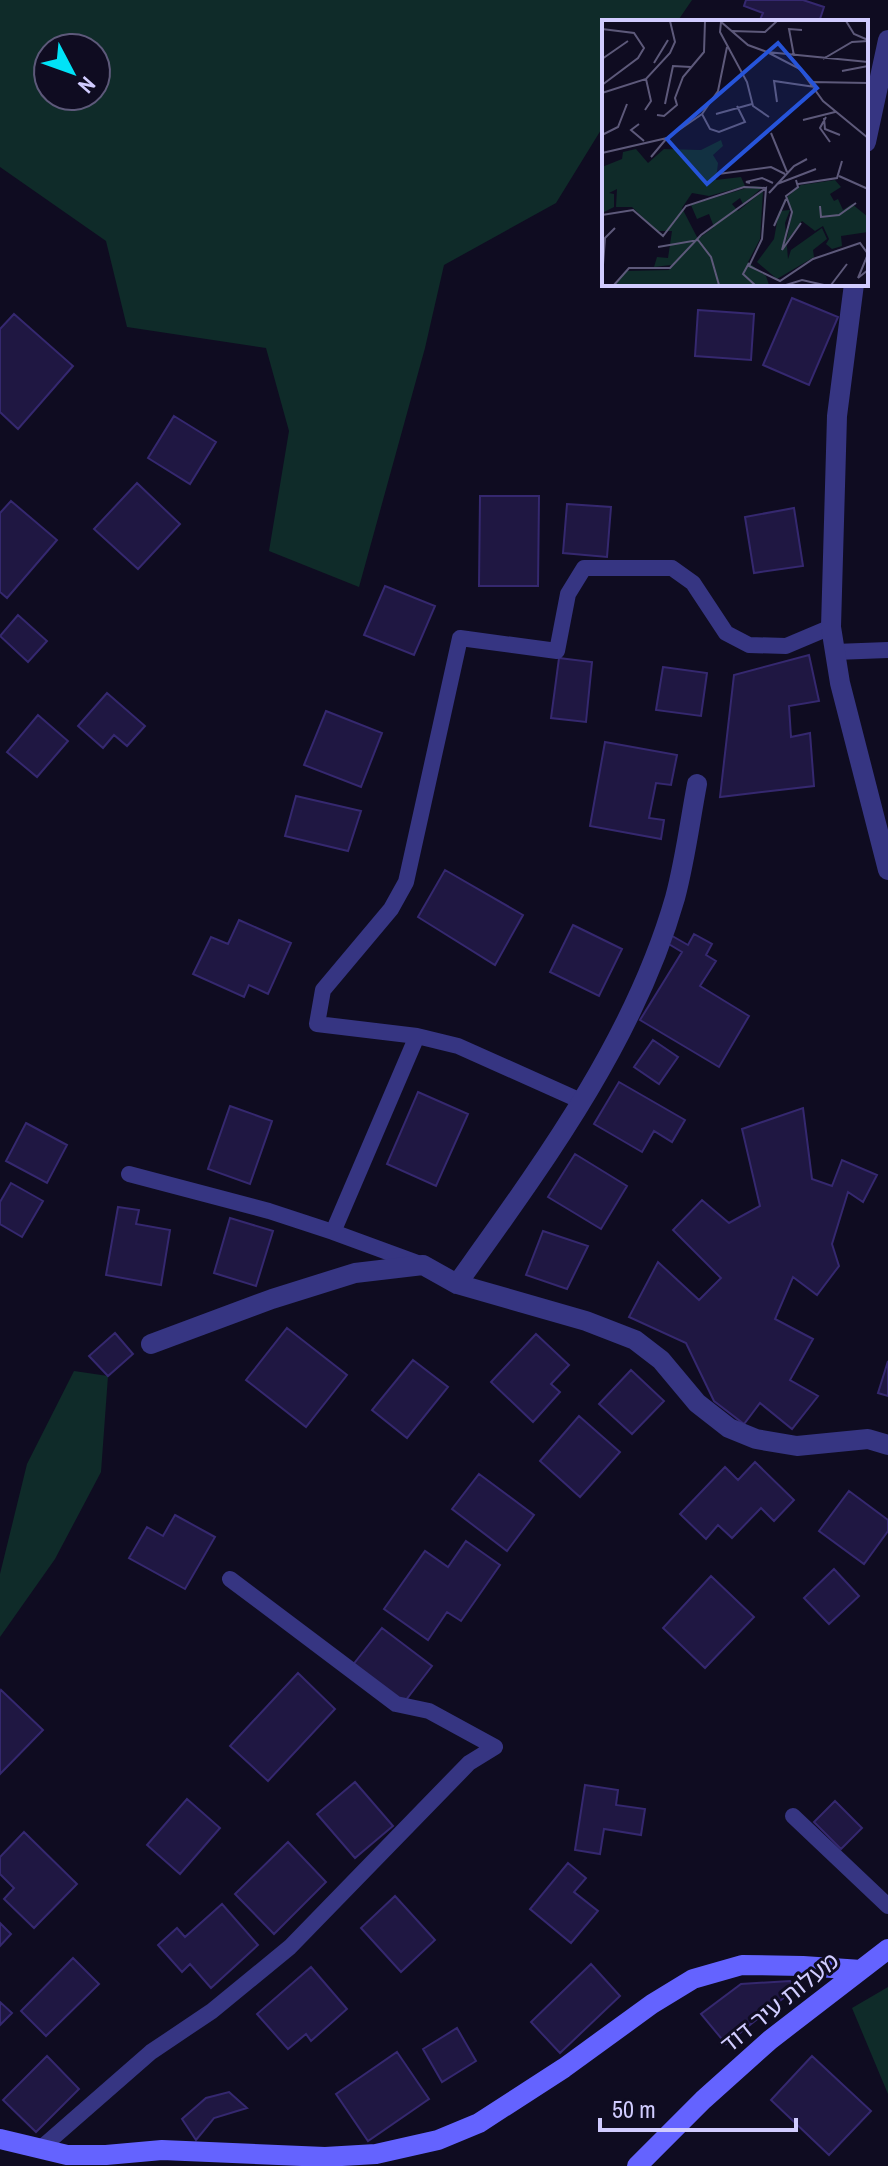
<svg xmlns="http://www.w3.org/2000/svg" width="888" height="2166" font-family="'Archivo Narrow','Noto Sans Hebrew',sans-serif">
<rect width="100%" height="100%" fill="#0f0c21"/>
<path fill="#0f2b29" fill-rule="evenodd" d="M0,0h692l-15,22h-73v103l-48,78 -112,62 -19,83 -66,239 -90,-36 20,-120 -23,-83 -139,-21 -21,-86 -106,-74zM48,48h48v48h-48z
M74,1371l34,5 -7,96 -46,87 -55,78v-63l27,-110z
M888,1987v107l-36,-86z"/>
<path fill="#1f1742" stroke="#35286f" stroke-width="2" d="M746,0h57l21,7 -5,15h-60l4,-9 -19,-7z
M792,298l46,19 -29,68 -46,-20z
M698,310l56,4 -3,46 -56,-4z
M14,314l59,52 -55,63 -18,-17v-83z
M174,416l42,26 -26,42 -42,-26z
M137,483l43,41 -42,45 -44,-40z
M480,496h59l-1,90h-59z
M11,501l46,39 -50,58 -7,-6v-79z
M567,504l44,3 -4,50 -44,-4z
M794,508l9,58 -49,7 -9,-56z
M385,586l50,20 -21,49 -50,-20z
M18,615l29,26 -19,21 -28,-26z
M809,655l10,46 -30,5 2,31 19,-4 4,53 -94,11 14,-122z
M559,658l33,4 -6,60 -35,-4z
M663,667l44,6 -6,43 -45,-6z
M107,693l38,33 -18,20 -13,-11 -11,13 -25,-22z
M326,711l56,22 -21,54 -57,-22z
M38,715l30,26 -31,36 -30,-25z
M605,742l72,13 -6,30 -15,-2 -7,35 15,2 -3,19 -71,-13z
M296,796l65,15 -13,40 -63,-15z
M445,870l78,45 -28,50 -77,-48z
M239,920l52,23 -23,51 -19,-9 -5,12 -51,-23 18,-37 17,7z
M573,925l49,24 -23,47 -49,-24z
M667,933l21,12 6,-11 18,10 -6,11 10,6 -16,25 49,30 -30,51 -79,-47 42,-68 -20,-12z
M653,1040l25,17 -19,27 -25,-17z
M619,1082l66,38 -13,22 -18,-11 -12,21 -48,-28z
M418,1092l50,22 -32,72 -49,-22z
M230,1106l42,15 -22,63 -42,-15z
M803,1108l9,71 20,7 10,-26 35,15 -14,27 -15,-10 -16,52 7,22 -22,29 -24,-18 -18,42 38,20 -23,41 28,16 -26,33 -32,-26 -16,21 -30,-23 -28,-58 -57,-26 29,-55 41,38 22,-22 -48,-48 29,-30 27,23 31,-17 -18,-77z
M26,1123l41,22 -20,38 -41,-22z
M575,1154l52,32 -26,43 -53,-32z
M11,1183l32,18 -21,36 -22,-13v-22z
M118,1207l21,3 -3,14 34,6 -9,55 -55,-10z
M230,1218l43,13 -17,55 -42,-13z
M543,1231l45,15 -21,43 -41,-14z
M287,1328l60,47 -41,52 -60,-47z
M115,1333l18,21 -25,22 -19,-20z
M536,1334l33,31 -18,19 9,8 -27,30 -42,-40z
M413,1360l35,27 -41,51 -35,-28z
M888,1361v35l-10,-3z
M631,1370l33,31 -32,33 -33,-30z
M579,1416l41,36 -40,45 -40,-36z
M755,1462l39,38 -20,21 -13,-13 -29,30 -14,-13 -12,14 -26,-25 45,-47 13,13z
M479,1474l55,41 -27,36 -55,-42z
M849,1491l39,29v11l-24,33 -45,-33z
M175,1515l40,22 -30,52 -56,-31 18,-31 16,9z
M466,1541l34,24 -39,56 -14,-9 -19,28 -44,-31 41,-58 23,16z
M834,1569l25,27 -30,28 -25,-26z
M711,1576l43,41 -49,51 -42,-40z
M382,1628l50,38 -30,39 -50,-39z
M298,1673l37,36 -67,72 -38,-35z
M1,1690l42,40 -43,44v-82z
M355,1782l38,44 -38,32 -38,-44z
M585,1785l33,5 -2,15 29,4 -4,26 -37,-6 -4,25 -25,-4z
M187,1799l33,29 -40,46 -33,-29z
M835,1801l27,27 -21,21 -27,-27z
M24,1832l53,52 -43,44 -30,-29 10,-11 -14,-14v-17z
M288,1842l38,40 -52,52 -39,-40z
M568,1863l18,15 -12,14 24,19 -27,32 -41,-34z
M395,1896l40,44 -34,32 -40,-44z
M222,1904l36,41 -47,43 -21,-24 -8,8 -24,-27 19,-17 8,9z
M0,1923l11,11 -11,12z
M73,1958l26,26 -53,52 -25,-25z
M591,1964l29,32 -60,57 -29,-31z
M311,1967l36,42 -36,32 -5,-7 -18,15 -31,-35z
M790,1981l6,7 -70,56 -25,-30 40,-30z
M0,2002l12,11 -12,12z
M457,2028l19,33 -34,21 -19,-33z
M397,2052l32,47 -61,42 -32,-47z
M47,2056l32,33 -43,43 -33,-32z
M812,2056l59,55 -42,44 -58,-55z
M229,2092l18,16 -33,10 -18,22 -14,-21 24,-21z"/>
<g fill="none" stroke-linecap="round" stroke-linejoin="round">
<path stroke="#363582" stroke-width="16" d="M835,652l53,-2
M417,1036l-84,196 90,33
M581,1101l-123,-55 -41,-10 -100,-12 6,-34 68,-81 15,-27 54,-244 97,13 11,-57 16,-26h88l21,15 33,50 23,12 37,1 45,-19
M129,1174l140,37 64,21
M793,1816l95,90
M40,2149l111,-97 61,-41 78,-64 179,-184 26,-16 -66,-36 -33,-7 -166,-125"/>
<path stroke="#363582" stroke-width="20" d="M866,142l22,-102
M854,284l-17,132 -6,211 9,56 48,187
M457,1284c85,-119 177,-243 218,-386 10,-37 15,-77 22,-114
M151,1344l121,-45 83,-26 68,-8 34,19 129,37 49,19 26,20 36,43 32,25 27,11 41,7 71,-7 20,6"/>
<path stroke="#6463ff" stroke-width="20" d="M0,2139l67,16h39l56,-5 163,7 51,-3 62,-14 41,-17 85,-55 88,-64 41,-25 49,-14 61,1 58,4
M637,2166l66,-66 67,-60 118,-91"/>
</g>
<g text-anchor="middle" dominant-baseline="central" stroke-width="6" stroke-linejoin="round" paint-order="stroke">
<g font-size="24" fill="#d1ccff" stroke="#0f0c21">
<text transform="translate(779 2002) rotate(-39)">מעלות עיר דוד</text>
</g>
</g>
<g transform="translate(602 20)">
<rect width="266" height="266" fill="#0f0c21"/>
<path d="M119,120l2,6 -10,9 5,8 -2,17 25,-3 4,9 -36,10 -17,-3 -10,15 16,31 16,-12 -5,-13 -12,5 -6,-14 62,-19 10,1 -20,17 -3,-6 -8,6 6,7 25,-20 -3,48 -12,23 18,14 3,9h-154l11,-14 43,-1 2,-5 -17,2 3,-10 11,1 4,-27h-15l-25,-24h-16l1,-18 -8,4 5,1v13l-10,5 -2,-45 20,-8 1,-7 13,-3 12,14 16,-14 37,1zM233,160l6,7 -11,7 4,7 4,-2 5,11 9,-6 16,13v15l-27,4 1,10 -10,3 -6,-5 3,-5 -6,-13 -8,5 -13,-10 -16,21 6,-28 -5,-17 14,-12zM188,190l-5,13 3,36 3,-9 31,-22 5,11 -14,11 1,7 -37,22 -20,-17 17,-23 5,-28z" fill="#0f2b29"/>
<path fill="none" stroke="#5d597a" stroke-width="2" d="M118,1l28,24 19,7 101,10M244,1l8,13 14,6M119,2l-1,10 27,50 6,24 16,11M0,9l32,4 10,15 -6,10 -36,27M130,11l33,1 12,-11M167,33l31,16 23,32 45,37M192,36l-5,-27 13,1M0,39l26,-18M221,39l29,-17 16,-1M52,43l14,-23M240,51l26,-5M209,62l57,1M0,73l44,-14 24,-26 5,-11 -5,-21M175,82l-3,-21 41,6M63,84l8,-38 18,1M43,90l6,-9 -5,-22M100,94l8,15 9,3 26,-10 -8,-16M114,94l36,-10M55,95l7,1 13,-11 -2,-7 8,-21 21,-25 1,-31M224,97l-6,11 10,14M222,98l1,11 15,6M201,100l32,-8M37,104l-8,6 13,11M169,113l16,39M0,115l16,-8 9,-23M0,133l65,-15 35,-24 16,-23 9,-44M49,137l16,-19M116,154l53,-7 14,7M237,156l29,13M194,160l2,7 -12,9 6,16 -10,38 19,-27M148,163l-4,-1 16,-4 11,5M175,164l39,-15M196,164l39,-6 5,-17M167,173l25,-27 13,-7M218,186l1,11 18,-2 17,-12M0,195l31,-5 30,26 23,-30 58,-19 22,1M172,206l12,-27M56,227l40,-7 13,17 8,28M147,243l-6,11 12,11M0,258l3,-40 10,-10M12,265l15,-17h41l31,-33 65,-47 -4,51 -13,27 31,15 33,-22 47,-16 8,11 -10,24 10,-8M184,265l16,-5 22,5M229,265l16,-21"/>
<path fill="#2654da" fill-opacity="0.15" stroke="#2654da" stroke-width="4" d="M176,23l39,45 -110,96 -40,-45z"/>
<rect width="266" height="266" fill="none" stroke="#d1ccff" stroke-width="4"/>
</g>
<g transform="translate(72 72) rotate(131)"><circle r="38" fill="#0f0c21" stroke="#5d597a" stroke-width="2"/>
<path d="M0-6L14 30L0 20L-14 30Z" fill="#00e3f7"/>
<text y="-12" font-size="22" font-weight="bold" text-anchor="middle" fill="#d1ccff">N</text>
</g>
<path d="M600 2118v12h196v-12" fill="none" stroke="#d1ccff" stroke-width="4"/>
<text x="612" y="2118" font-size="24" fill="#d1ccff" stroke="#0f0c21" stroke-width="6" paint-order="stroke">50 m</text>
</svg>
